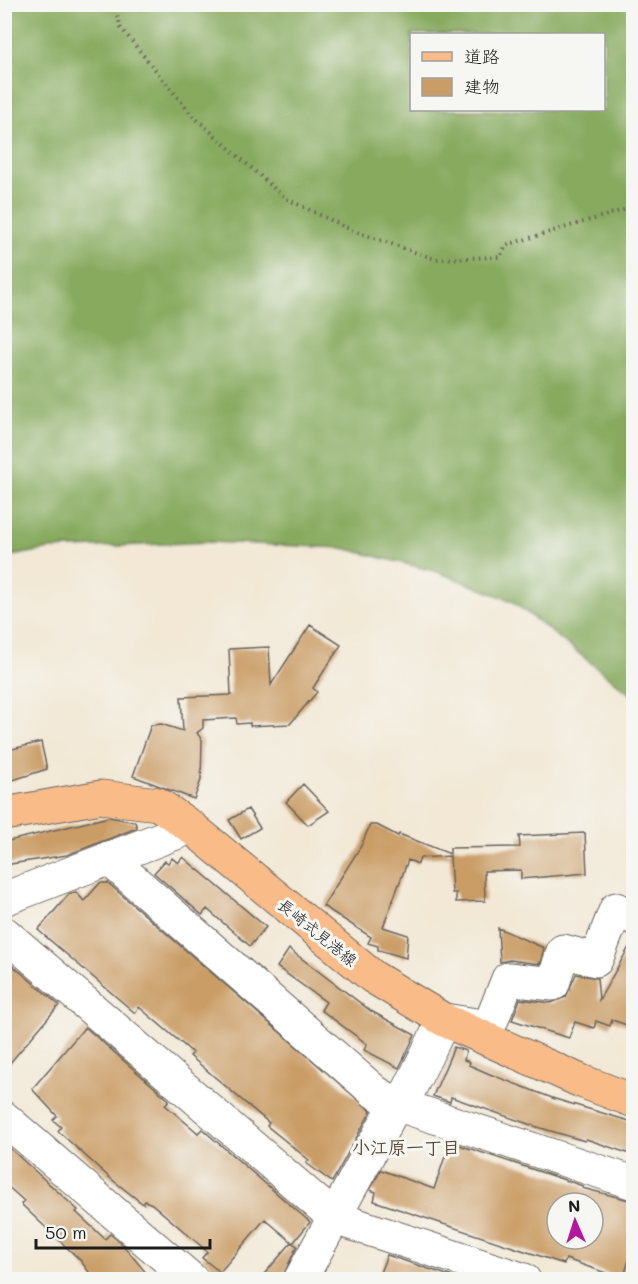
<svg xmlns="http://www.w3.org/2000/svg" width="638" height="1284" font-family="Mali,'Klee One',sans-serif">
<rect width="100%" height="100%" fill="#f6f6f2"/>
<filter id="ink" filterUnits="userSpaceOnUse"><feTurbulence type="fractalNoise" baseFrequency=".0167" numOctaves="2"/><feDisplacementMap in="SourceGraphic" scale="12" xChannelSelector="R" yChannelSelector="G"/><feConvolveMatrix kernelMatrix="1 2 1 2 8 2 1 2 1" color-interpolation-filters="sRGB"/></filter>
<filter id="wash" filterUnits="userSpaceOnUse"><feTurbulence type="fractalNoise" baseFrequency=".008" numOctaves="4" result="noise"/><feDisplacementMap in="SourceGraphic" scale="24" xChannelSelector="R" yChannelSelector="G"/><feGaussianBlur stdDeviation="1.35" result="paint"/><feColorMatrix in="noise" values="0 0 0 0 0 0 0 0 0 0 0 0 0 0 0 0 0 1.4 0 .05"/><feComposite in="paint" operator="in"/></filter>
<g filter="url(#wash)">
<rect width="100%" height="100%" fill="#f2e8d5"/>
<path fill="#87aa5e" stroke="#52633d" stroke-width="1.5" fill-rule="evenodd" d="M5,4l628,1v691l-121,-95 -74,-29 -95,-24 -134,-6 -159,7 -45,8zM412,34h192v76h-192z"/>
<g id="blocks">
<path fill="#ca9d66" fill-rule="evenodd" d="M310,625l31,20 -28,43 4,4 -27,32 -40,2v-3l-13,1 -1,-6 -33,2v8l-6,5 5,7 -1,40 -7,19 -61,-23 18,-51 10,-1 22,7 -2,-34 50,-2 -2,-46 40,-2 2,38z
M41,742l6,27 -43,14v-32z
M303,784l26,27 -21,14 -22,-23z
M248,809l12,19 -19,11 -12,-19z
M109,817l26,5 2,6 -70,27 -63,10v-23z
M370,825h7l21,11 1,-2 51,20v-6l70,-1 -1,-11 66,-3 2,40 -66,6v-9l-37,1 1,30 -29,1v-9h-4l-2,-37 -30,2 -2,6 -10,-4 -25,67 25,8 -2,23 -28,-8v-4l-10,-3 3,-6 -48,-31 38,-60z
M183,857l83,70 -16,19 -43,-37 -5,6 -48,-42 11,-12 3,2 4,-5 6,5z
M100,883h8l263,228 -39,71 -26,-19 3,-3 -42,-34 2,-3 -79,-67 3,-3 -54,-46 -4,6 -97,-83 31,-36 7,-2 8,9z
M498,928l46,20 -4,16 -30,-4 -10,2z
M633,940v80l-3,-1 -3,6 -15,-5 -2,6 -14,-5 -2,7 -19,-6 -6,16 -57,-18 8,-21 31,4 15,-6 10,-23 21,4 2,22z
M289,949l82,62 44,24 -16,33 -35,-18 3,-6 -46,-34 5,-8 -49,-35z
M12,965l47,40 -55,65v-95z
M85,1027l84,73 -4,5 33,28 4,-4 108,93 -17,21 4,3 -16,34h-22l33,-38 -27,-23 -45,53 -18,-14 5,-6 -6,-6 -49,-42 -7,-3 -2,3 -33,-26 -52,-47 3,-4 -8,-7 4,-4 -25,-27z
M454,1047l12,4 -2,9 6,2 -1,3 23,10 63,24 78,23v33l-47,-16 -1,2 -51,-15 -83,-29 -1,5 -17,-6z
M450,1142l133,44 -1,2 51,13v47l-10,31 -57,-20 -2,5 -190,-63 2,-9 -6,-2 11,-20 53,19zM557,1203h36v36h-36z
M4,1143l74,67 -2,2 29,27 5,-5 13,11 29,35h-57l-15,-20 -59,-56 3,-3 -20,-18z
M387,1255l75,25h-85z"/>
</g>
</g>
<g filter="url(#ink)">
<use href="#blocks" fill-opacity="0" stroke="#67635d" stroke-width="1.5"/>
<g fill="none" stroke-linecap="round" stroke-linejoin="round">
<defs>
<path id="minor" d="M108,858l267,234 21,12 238,79
M4,899l187,-72
M4,933l331,285 189,62
M4,1118l188,162
M300,1280l96,-176 12,-12 36,-72 45,7 19,-48 45,5 10,-33 33,9 20,-51 18,9"/>
<path id="major" d="M4,814l97,-17 57,7 33,23 182,150 71,43 137,61 53,20"/>
</defs>
<use href="#minor" stroke="#67635d" stroke-width="35"/>
<use href="#major" stroke="#67635d" stroke-width="35"/>
<path stroke="#67635d" stroke-width="4" stroke-dasharray="1.5 4.5" stroke-linecap="butt" d="M114,4l7,24 71,87 93,83 66,32 84,29 65,-2 6,-12 128,-38"/>
<use href="#minor" stroke="#fff" stroke-width="33"/>
<use href="#major" stroke="#f9bc89" stroke-width="33"/>
</g>
</g>
<g text-anchor="middle" dominant-baseline="central" stroke-width="6" stroke-linejoin="round" paint-order="stroke">
<g font-size="16" fill="#1c1c1c" stroke="#f6f6f2">
<text transform="translate(318 932) rotate(39)">長崎式見港線</text>
</g>
<g font-size="18" font-weight="bold" fill="#594936" stroke="#f6f6f2">
<text x="406" y="1147">小江原一丁目</text>
</g>
</g>
<rect width="638" height="1284" fill="none" stroke="#f6f6f2" stroke-width="24"/>
<rect x="410" y="33" width="195" height="78" fill="#f6f6f2" stroke="#9f9f9c" stroke-width="1.5"/>
<rect x="422" y="52" width="30" height="9" fill="#f9bc89" stroke="#9f9f9c" stroke-width="1.5"/>
<text x="464" y="63" font-size="18" fill="#1c1c1c">道路</text>
<rect x="422" y="78" width="30" height="18" fill="#ca9d66" stroke="#9f9f9c" stroke-width="1.5"/>
<text x="464" y="93" font-size="18" fill="#1c1c1c">建物</text>
<g transform="translate(575 1221) rotate(357)"><circle r="28" fill="#f6f6f2" stroke="#9f9f9c" stroke-width="1.5"/>
<path d="M0-4.5L10 22L0 15L-10 22Z" fill="#b5179e"/>
<text y="-9" font-size="16" font-weight="bold" text-anchor="middle" fill="#1c1c1c">N</text>
</g>
<path d="M36 1239v9h174v-9" fill="none" stroke="#1c1c1c" stroke-width="3"/>
<text x="45" y="1239" font-size="18" fill="#1c1c1c" stroke="#f6f6f2" stroke-width="4.5" paint-order="stroke">50 m</text>
</svg>
